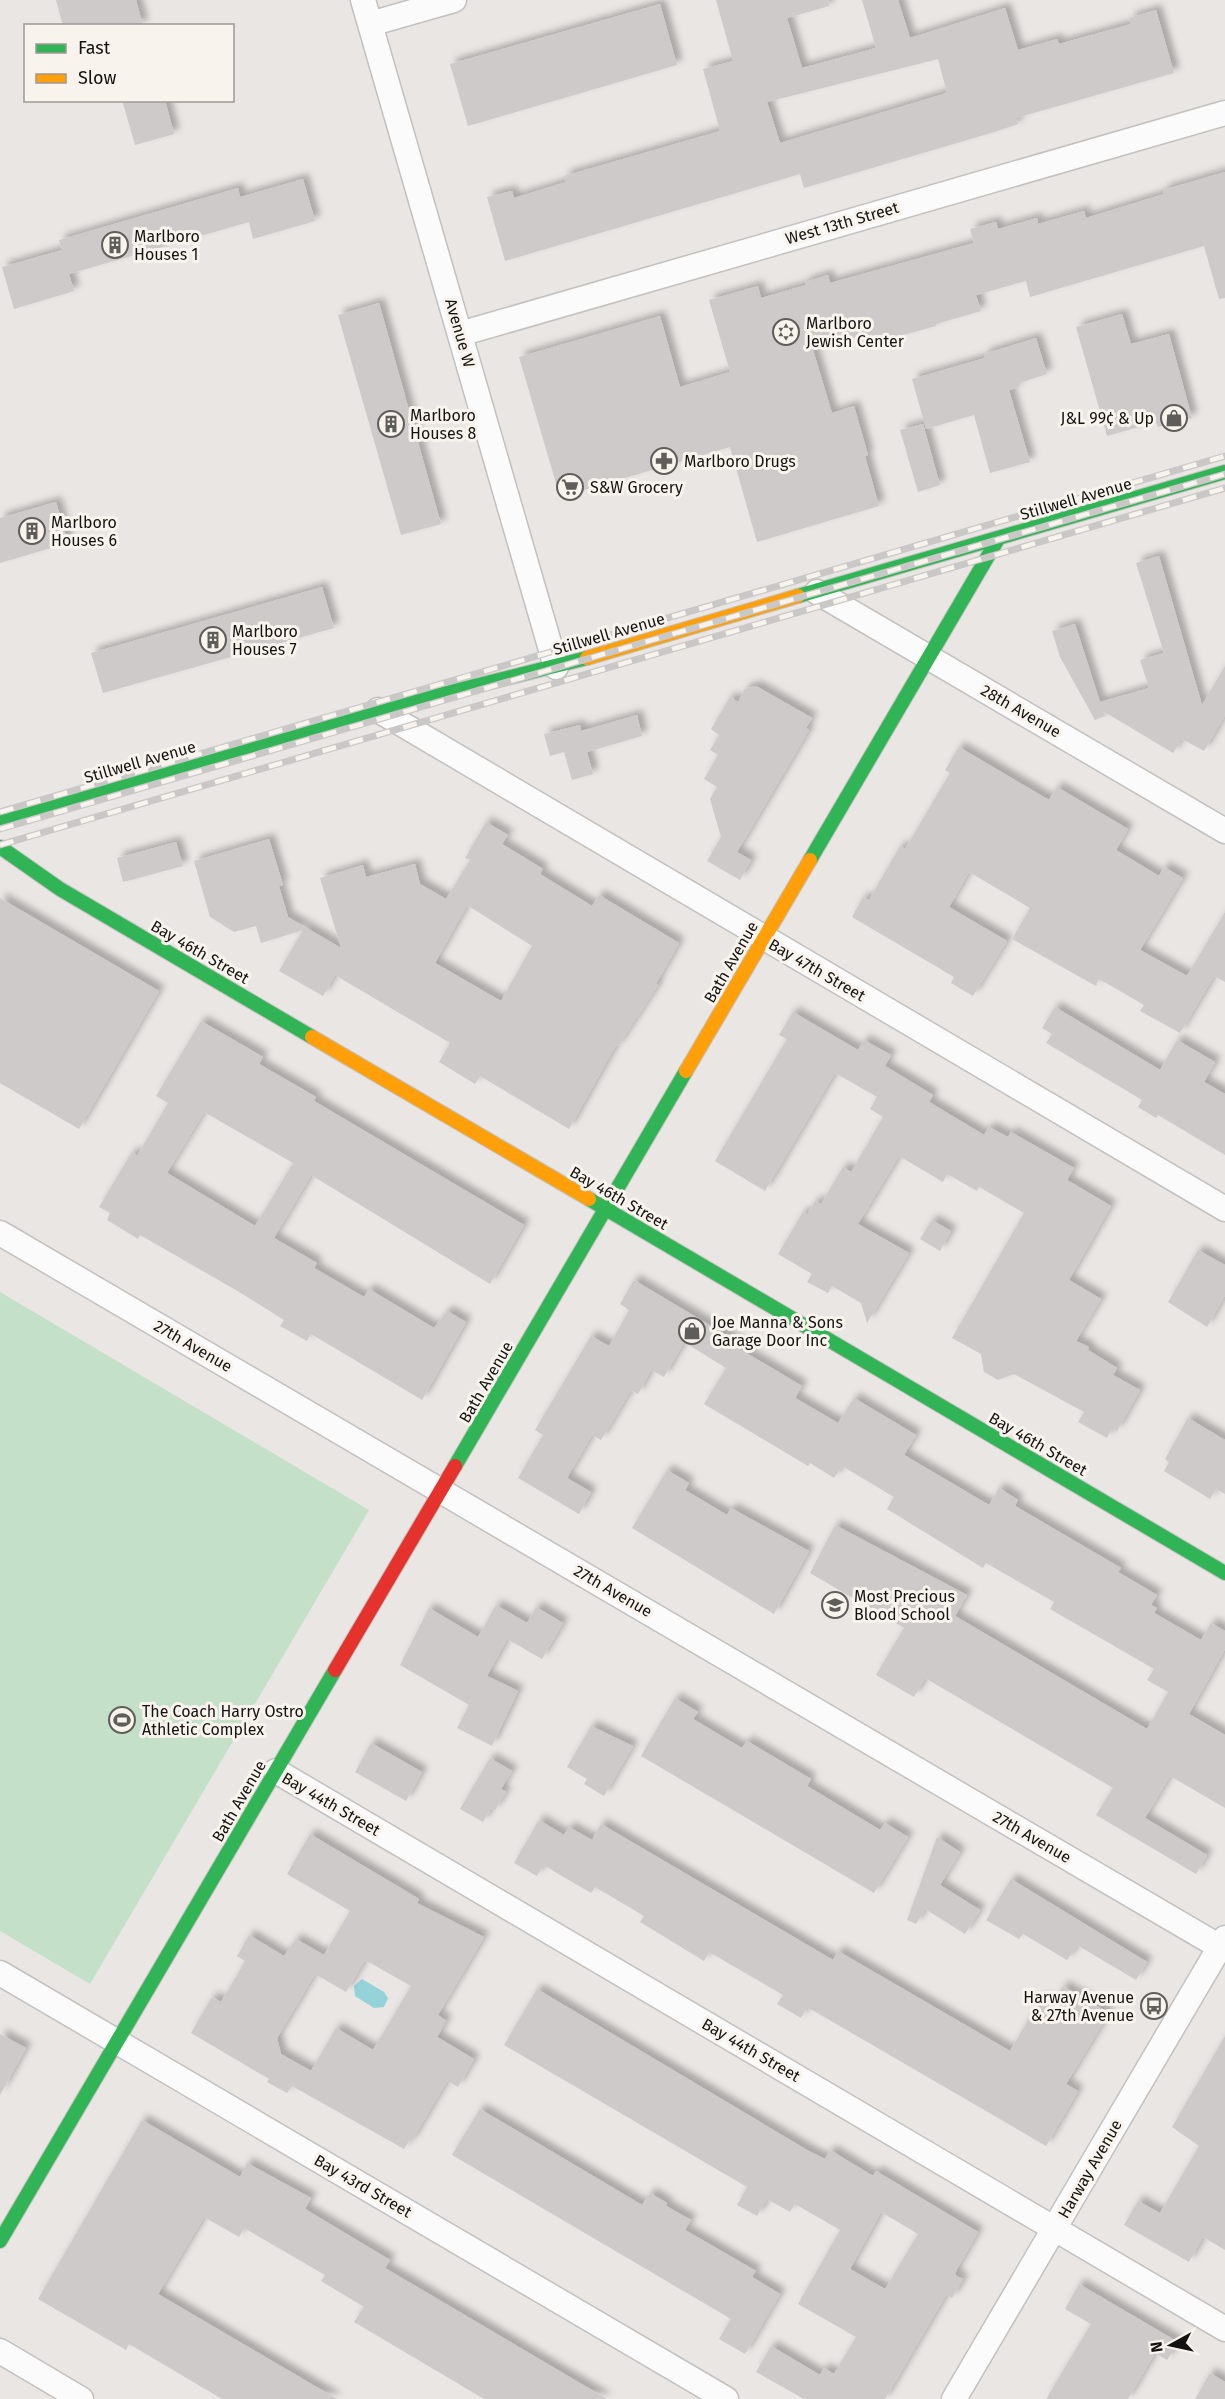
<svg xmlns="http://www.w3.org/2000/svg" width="1225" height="2399" font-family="'Fira Sans',sans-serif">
<defs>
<filter id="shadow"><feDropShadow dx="5.5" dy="-5.5" stdDeviation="3" flood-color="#0004"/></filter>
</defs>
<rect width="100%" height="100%" fill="#e9e6e3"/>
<path fill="#c5e0c8" d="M0,1292l369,218 -279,474 -90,-53z"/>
<path fill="#94d4d8" d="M362,1979l22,13 4,6 -4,9 -10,1 -19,-12 -1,-10z"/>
<path fill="#cdcac9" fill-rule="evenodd" filter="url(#shadow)" d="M56,0h80l7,26h-80z
M716,0h112l1,6 -42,12 15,50 74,-20 -14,-48h36l12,38 95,-30 13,42 39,-11 2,5 72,-20 -2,-6 27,-8 18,63 -158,45 2,6 -27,9 -187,55 -4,-14 -295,87 -18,-64 25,-6 2,7 52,-16 -2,-6 156,-45 -17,-62 30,-8zM938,59l9,34 -167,50 -13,-41z
M660,4l17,61 -209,61 -18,-62z
M122,100h43l9,34 -39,11z
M1225,172v126l-6,1 -15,-53 -174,51 -4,-16 -50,14 5,16 -45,13v2l-76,21 -3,-10 -44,13 19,63 22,-7 14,49 -3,1 14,50 -122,36 -27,-95 -170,50 -41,-140 141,-41 20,71 50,-15 -21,-72 49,-14 3,12 45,-13 -1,-3 23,-7 2,8 144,-40 -4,-14 26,-7 2,7 39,-11 1,6 46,-13 2,7 78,-24 -1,-4z
M303,179l12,42 -62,18 -4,-17 -180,52 5,17 -60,18 -12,-42 60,-17 -3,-10 179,-52 2,9z
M379,303l62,221 -40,11 -63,-220z
M1122,314l9,30 38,-10 23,84 -34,9 -2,-5 -49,14 -31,-109z
M1036,338l11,36 -31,10 1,4 -8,2 21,72 -40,11 -16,-58 -48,14 -14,-50 73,-21 -1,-4z
M923,424l17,61 -22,7 -18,-62z
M56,502l12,41 -68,20v-45z
M1159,556l43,149 23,-39v49l-21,36 -22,-12 -9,14 -70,-42 2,5 -10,4 -35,-63 -8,-26 23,-7 25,78 49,-14 -9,-28 24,-7 -28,-90z
M322,587l12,41 -231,65 -12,-40z
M756,686l56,32 -6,10 3,2 -72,122 14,8 -11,20 -33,-19 14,-24 -11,-38 7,-12 -13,-8 14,-24 -8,-5 9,-15 -8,-6 19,-32 8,5 7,-13z
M637,715l5,21 -55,16 6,22 -21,6 -8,-28 -14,4 -6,-22 36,-9 1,6z
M959,747l90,53 8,-13 71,42 -12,21 43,26 5,-9 19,11 -43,72 47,26 38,-64v70l-11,-6 -34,57 -40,-22 4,-6 -45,-26 -3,7 -84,-47 18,-31 -61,-36 -20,35 58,34 -34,55 -22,-13 3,-6 -102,-60 11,-20 6,3 31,-54 5,3 45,-76 -5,-3z
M486,822l22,13 -6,9 41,25 -3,5 52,32 7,-11 80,48 -23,41 2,1 -40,61 -2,-1 -47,84 -89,-53 -5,8 -36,-22 11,-19 -115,-68 -12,21 -44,-25 24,-41 -42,13 -5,-17 -22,6 -24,-15 -16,-56 75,-22 14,46 -4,1 9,31 53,31 -21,-70 43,-13 3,12 49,-13 5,20 26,15 24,-39 -5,-2zM467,905l65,41 -31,55 -66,-38z
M176,842l7,24 -60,16 -6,-24z
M0,898l159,93 -80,138 -79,-46z
M1055,1007l105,63 17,-30 38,22 -11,20 21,12v61l-67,-40 -2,3 -18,-11 4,-7 -96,-57 6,-9 -10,-6z
M793,1012l65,38 6,-10 27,15 -6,11 48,29 -4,7 55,33 5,-8 19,10 3,-5 63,36 -7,12 44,26 -42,74 32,19 -25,42 13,6 -1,3 29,18 -4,7 27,15 -23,41 -5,-3 -5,10 -29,-16 6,-10 -70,-38 -16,6 -14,-8 -3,-18 -29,-16 72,-125 -45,-26 -2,4 -30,-17 -4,8 -44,-26 -41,68 51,29 -42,70 -6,-20 -29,-17 -4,7 -21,-11 5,-8 -34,-20 25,-42 4,3 8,-14 6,3 22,-37 8,5 32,-55 -13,-8 7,-12 -42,-24 -70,118 -50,-30 72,-122 -8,-4z
M201,1021l62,36 -4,7 57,33 -2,4 210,124 -34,59 -179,-109 -37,63 43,25 -3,5 50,29 5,-8 65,39 13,-17 19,11 -44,78 -111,-66 -4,7 -27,-15 4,-6 -43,-27 -101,-58 -2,4 -31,-19 3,-7 -11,-6 33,-55 5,4 31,-53 -12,-7zM204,1112l89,51 -38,63 -88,-53z
M932,1220l19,11 -11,20 -20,-12z
M1198,1250l27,15v30l-18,32 -39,-25z
M634,1280l107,64 -3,4 64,38 -7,12 43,25 16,-25 62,37 -12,20 85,50 10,-17 19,12 -3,6 106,62 -3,4 39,23 -6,10 6,3 -3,5 47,27 10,-17 14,8v18l-36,65 36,21v73l-55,-32 -25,42 62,37 -11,19 -100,-59 17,-27 -188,-110 -11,19 -38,-22 28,-47 -94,-55 25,-48 132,70 -12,21 192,113 21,-37 -21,-12 7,-11 -104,-60 4,-7 -68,-39 -3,5 -96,-59 7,-12 -52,-31 -8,12 -24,-15 -2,3 -104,-62 22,-36 -42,-26 -20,35 -13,-7 -13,24 -7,-4 -30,50 -9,-5 -25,43 24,14 -12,22 -61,-36 25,-43 -8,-5 56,-94 18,10 20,-36 -9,-6z
M1188,1418l37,22v54l-9,-5 -6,10 -46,-28 5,-9 -4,-3z
M667,1470l22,13 -4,7 42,25 4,-7 78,43 -35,63 -142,-86z
M496,1605l31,18 9,-16 27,16 -21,36 -35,-20 -20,37 31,15 -26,55 -35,-18 12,-23 -69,-40 29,-57 49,29z
M675,1698l23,14 -5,7 25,15 24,14 5,-7 64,38 -4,7 73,44 5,-7 23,14 -34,56 -233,-137z
M591,1726l42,20 -29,50 -20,-12 3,-5 -20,-12z
M371,1743l51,29 -16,29 -51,-29z
M490,1758l22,13 -11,18 5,3 -11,18 -4,-2 -8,14 -23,-13z
M539,1820l25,15 5,-8 23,13 9,-16 232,136 5,-9 172,100 31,-53 11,7 11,-19 46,27 -43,71 12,7 -32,55 -239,-139 -6,11 -24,-14 6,-9 -74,-43 -5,9 -64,-39 4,-6 -49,-29 -4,6 -48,-28 -6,11 -23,-13z
M310,1834l109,65 -2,4 67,34 -46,78 8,6 -9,16 37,22 -16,28 -11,-6 -36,61 -2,-1 -5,8 -112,-63 -5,7 -20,-11 2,-3 -78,-46 21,-36 9,5 12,-20 12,-21 -8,-5 12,-21 35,21 12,-17 28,16 26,-44 -63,-37zM365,1960l46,26 -38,64 -37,-22 -25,43 -30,-17 -4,-16 38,-64 31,18z
M937,1837l23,15 -20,33 40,25 -15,24 -40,-25 -9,15 -9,-4z
M1011,1879l136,83 -11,18 -59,-35 -10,15 -44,-26 -4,5 -33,-19z
M537,1989l270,161 18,9 5,-9 43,26 3,-5 102,61 -21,37 -2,6 8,4 -11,19 -6,-3 -61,104h-81l-48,-27 15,-26 49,29 4,-7 10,6 22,-37 -58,-33 42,-74 -45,-26 -5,8 -23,-13 -10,17 -20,-11 10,-18 -243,-142zM881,2212l37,22 -33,55 -35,-20z
M0,2034l26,14 -26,47z
M1225,2036v214l-22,-13 -14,25 -65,-37 14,-24 22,12 39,-67 -27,-19z
M480,2109l162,96 8,-12 17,10 -1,3 25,14 -6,10 71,41 -4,6 28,17 -35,60 -26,-15 12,-20 -279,-164z
M142,2120l98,57 7,-14 64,35 -6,11 85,51 -5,8 222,131h-123l-130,-77 10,-15 -43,-26 4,-6 -81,-47 -5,9 -35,-20 -46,77 179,105h-115l-93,-55 -3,6 -88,-51z
M1079,2284l99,58 -11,18 -12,-7 -27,46h-82l45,-75 -26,-15z
M1210,2373l15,9v17h-30z"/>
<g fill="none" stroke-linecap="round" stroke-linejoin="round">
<defs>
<path id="street" d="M363,0l193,667
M370,24l84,-24
M460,334l765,-221
M817,592l408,239
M378,710l847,499
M0,1233l1225,717
M276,1771l949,558
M0,1973l726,426
M0,2351l81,48
M954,2399l271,-461"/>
<path id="fast" d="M798,596l427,-124
M0,820l378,-110 209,-52
M0,847l60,42 252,148
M810,860l188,-321
M589,1199l636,374
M455,1466l231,-395
M0,2241l335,-571"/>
<path id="slow" d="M587,658l211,-62
M312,1037l277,162
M686,1071l124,-211"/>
<path id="jam" d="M335,1670l120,-204"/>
</defs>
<use href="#street" stroke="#c3c1bf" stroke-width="27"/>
<use href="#fast" stroke="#c3c1bf" stroke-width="16"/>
<use href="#slow" stroke="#c3c1bf" stroke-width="16"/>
<use href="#jam" stroke="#c3c1bf" stroke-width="16"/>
<use href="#street" stroke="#fcfbfb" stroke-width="24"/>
<use href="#fast" stroke="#30b455" stroke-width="14"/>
<use href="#slow" stroke="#ff9f0a" stroke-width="14"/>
<use href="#jam" stroke="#e5322d" stroke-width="14"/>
<defs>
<path id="rail" d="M0,812l1225,-356
M0,829l1225,-355
M0,845l1225,-357"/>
</defs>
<use href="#rail" stroke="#c9c8c7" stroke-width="7"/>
<use href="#rail" stroke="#f9f3ed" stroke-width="4.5" stroke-dasharray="14" stroke-linecap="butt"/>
</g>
<defs>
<symbol id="building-ring" viewBox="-11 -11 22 22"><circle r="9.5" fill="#f9f3ed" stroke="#5f5d5a" stroke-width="1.5"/><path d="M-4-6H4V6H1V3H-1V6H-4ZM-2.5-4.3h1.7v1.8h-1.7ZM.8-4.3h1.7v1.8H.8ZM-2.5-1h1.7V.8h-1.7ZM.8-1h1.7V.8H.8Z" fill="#5f5d5a"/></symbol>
<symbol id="synagogue-ring" viewBox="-11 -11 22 22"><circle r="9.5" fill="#f9f3ed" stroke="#5f5d5a" stroke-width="1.5"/><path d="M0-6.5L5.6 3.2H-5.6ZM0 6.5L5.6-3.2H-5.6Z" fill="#5f5d5a"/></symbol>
<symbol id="shop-ring" viewBox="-11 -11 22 22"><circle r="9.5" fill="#f9f3ed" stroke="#5f5d5a" stroke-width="1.5"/><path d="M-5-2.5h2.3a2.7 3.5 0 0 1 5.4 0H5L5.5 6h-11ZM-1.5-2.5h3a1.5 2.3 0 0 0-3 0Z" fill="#5f5d5a"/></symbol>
<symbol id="pharmacy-ring" viewBox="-11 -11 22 22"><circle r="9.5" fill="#f9f3ed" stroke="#5f5d5a" stroke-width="1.5"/><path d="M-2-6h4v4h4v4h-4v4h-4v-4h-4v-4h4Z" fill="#5f5d5a"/></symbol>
<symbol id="supermarket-ring" viewBox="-11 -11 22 22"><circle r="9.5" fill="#f9f3ed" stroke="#5f5d5a" stroke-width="1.5"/><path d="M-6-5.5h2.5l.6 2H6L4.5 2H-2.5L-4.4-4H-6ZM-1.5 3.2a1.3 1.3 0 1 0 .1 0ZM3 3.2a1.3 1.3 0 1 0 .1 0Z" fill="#5f5d5a"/></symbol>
<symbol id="school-ring" viewBox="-11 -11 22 22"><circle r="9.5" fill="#f9f3ed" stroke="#5f5d5a" stroke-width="1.5"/><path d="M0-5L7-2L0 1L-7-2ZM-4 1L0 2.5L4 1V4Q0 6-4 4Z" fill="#5f5d5a"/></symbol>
<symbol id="stadium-ring" viewBox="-11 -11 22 22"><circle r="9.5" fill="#f9f3ed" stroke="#5f5d5a" stroke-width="1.5"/><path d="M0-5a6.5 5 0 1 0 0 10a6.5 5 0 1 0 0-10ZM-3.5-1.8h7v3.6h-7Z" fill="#5f5d5a"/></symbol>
<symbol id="bus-ring" viewBox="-11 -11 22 22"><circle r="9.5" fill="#f9f3ed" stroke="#5f5d5a" stroke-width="1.5"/><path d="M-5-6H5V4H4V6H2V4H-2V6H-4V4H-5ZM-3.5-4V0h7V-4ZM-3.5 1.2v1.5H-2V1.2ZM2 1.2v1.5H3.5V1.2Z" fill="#5f5d5a"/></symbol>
</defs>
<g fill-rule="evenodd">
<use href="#building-ring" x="100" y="230" width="30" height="30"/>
<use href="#synagogue-ring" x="771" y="317" width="30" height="30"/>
<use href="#shop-ring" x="1159" y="403" width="30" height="30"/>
<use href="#building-ring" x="376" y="409" width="30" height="30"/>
<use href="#pharmacy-ring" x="649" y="446" width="30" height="30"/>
<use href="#supermarket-ring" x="555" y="472" width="30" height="30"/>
<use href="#building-ring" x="17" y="516" width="30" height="30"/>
<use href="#building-ring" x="198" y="625" width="30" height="30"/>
<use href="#shop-ring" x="677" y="1316" width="30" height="30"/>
<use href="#school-ring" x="820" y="1590" width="30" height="30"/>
<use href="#stadium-ring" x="107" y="1705" width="30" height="30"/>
<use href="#bus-ring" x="1139" y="1991" width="30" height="30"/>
</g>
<g text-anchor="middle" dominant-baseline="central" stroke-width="6" stroke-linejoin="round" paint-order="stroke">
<g font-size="16" fill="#151311" stroke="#f9f3ed">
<text transform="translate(842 223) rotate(-16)">West 13th Street</text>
<text transform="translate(460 333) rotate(74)">Avenue W</text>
<text transform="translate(1076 499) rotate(-16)">Stillwell Avenue</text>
<text transform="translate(609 634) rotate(-16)">Stillwell Avenue</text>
<text transform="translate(1021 711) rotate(30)">28th Avenue</text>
<text transform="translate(140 762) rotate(-16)">Stillwell Avenue</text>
<text transform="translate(200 952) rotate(30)">Bay 46th Street</text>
<text transform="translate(731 962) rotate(-60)">Bath Avenue</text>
<text transform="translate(817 970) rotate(30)">Bay 47th Street</text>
<text transform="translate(619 1198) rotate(30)">Bay 46th Street</text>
<text transform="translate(193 1346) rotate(30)">27th Avenue</text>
<text transform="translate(486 1382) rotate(-60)">Bath Avenue</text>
<text transform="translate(1038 1444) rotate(30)">Bay 46th Street</text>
<text transform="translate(613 1591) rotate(30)">27th Avenue</text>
<text transform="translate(239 1801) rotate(-60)">Bath Avenue</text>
<text transform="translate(331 1804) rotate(30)">Bay 44th Street</text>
<text transform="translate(1032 1837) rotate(30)">27th Avenue</text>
<text transform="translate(751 2050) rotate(30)">Bay 44th Street</text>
<text transform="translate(1090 2169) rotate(-60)">Harway Avenue</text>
<text transform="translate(363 2186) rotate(30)">Bay 43rd Street</text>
</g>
<g font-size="16" fill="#151311" stroke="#f9f3ed" text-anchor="start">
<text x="134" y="236">Marlboro<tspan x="134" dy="18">Houses 1</tspan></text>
<text x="806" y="323">Marlboro<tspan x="806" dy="18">Jewish Center</tspan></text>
<text x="410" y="415">Marlboro<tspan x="410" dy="18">Houses 8</tspan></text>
<text x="1154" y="418" text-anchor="end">J&amp;L 99¢ &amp; Up</text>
<text x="684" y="461">Marlboro Drugs</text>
<text x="590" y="487">S&amp;W Grocery</text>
<text x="51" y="522">Marlboro<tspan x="51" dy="18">Houses 6</tspan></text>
<text x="232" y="631">Marlboro<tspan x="232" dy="18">Houses 7</tspan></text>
<text x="712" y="1322">Joe Manna &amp; Sons<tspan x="712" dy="18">Garage Door Inc</tspan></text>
<text x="854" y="1596">Most Precious<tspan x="854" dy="18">Blood School</tspan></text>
<text x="142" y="1711">The Coach Harry Ostro<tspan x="142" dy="18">Athletic Complex</tspan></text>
<text x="1134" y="1997" text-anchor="end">Harway Avenue<tspan x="1134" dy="18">&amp; 27th Avenue</tspan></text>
</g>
</g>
<rect x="24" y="24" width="210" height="78" fill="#f9f3ed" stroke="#9e9995" stroke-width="1.5"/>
<rect x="36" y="44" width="30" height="9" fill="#30b455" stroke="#9e9995" stroke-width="1.5"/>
<text x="78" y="54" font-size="18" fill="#151311">Fast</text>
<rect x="36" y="74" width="30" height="9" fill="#ff9f0a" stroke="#9e9995" stroke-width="1.5"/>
<text x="78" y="84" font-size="18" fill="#151311">Slow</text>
<g transform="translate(1171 2345) rotate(262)" stroke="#f9f3ed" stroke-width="4.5" paint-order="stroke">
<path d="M0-4.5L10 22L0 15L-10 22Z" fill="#151311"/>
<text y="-9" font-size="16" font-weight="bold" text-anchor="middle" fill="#151311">N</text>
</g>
</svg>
